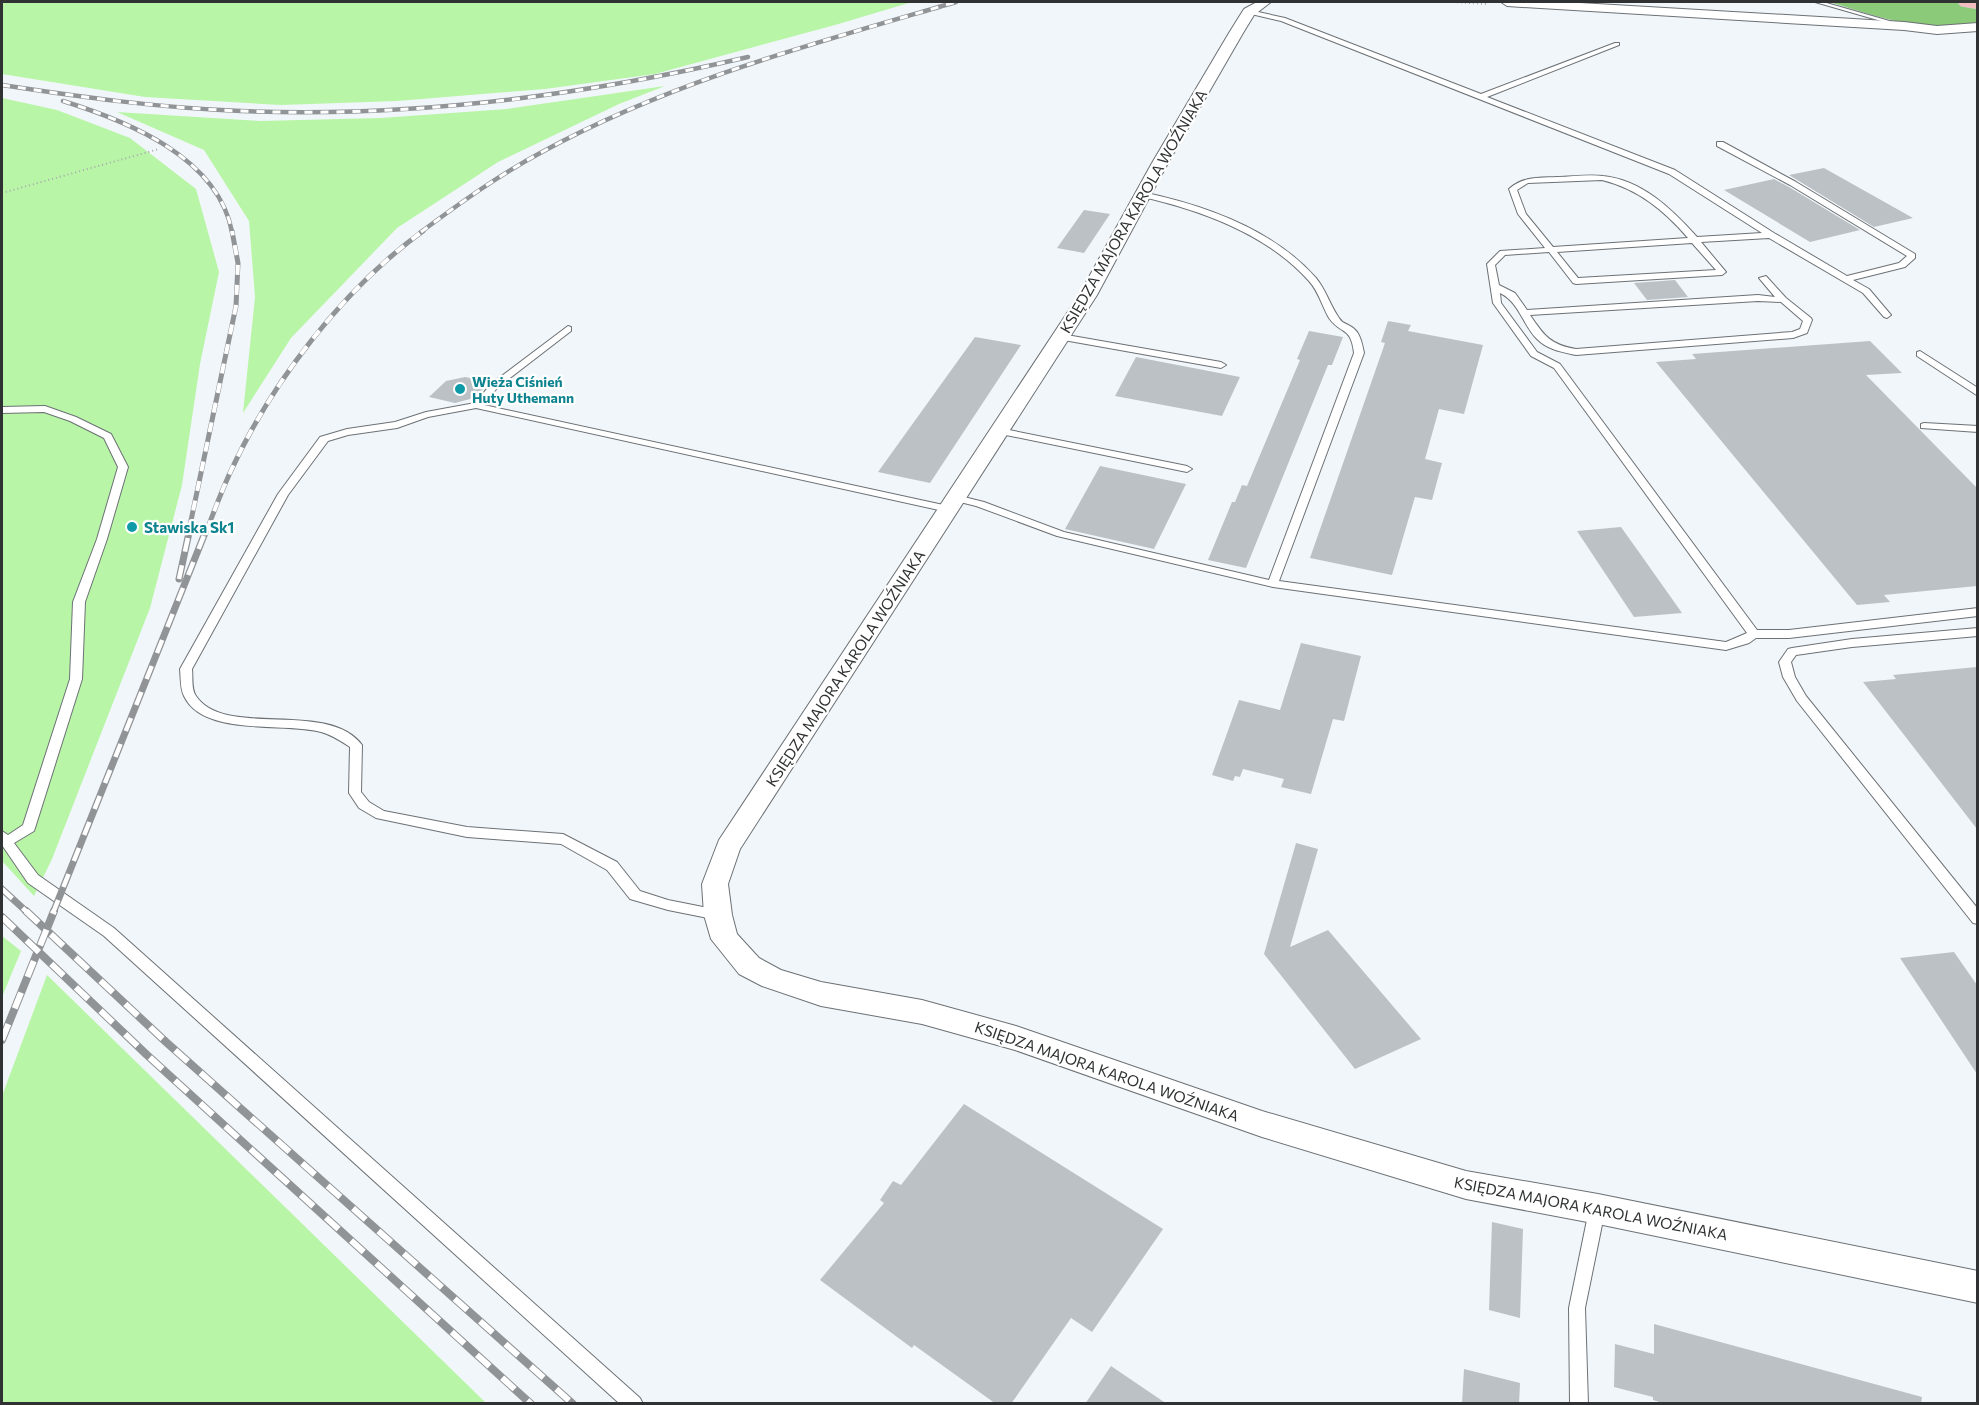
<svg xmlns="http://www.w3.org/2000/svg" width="1979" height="1405" font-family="Commissioner,sans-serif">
<rect width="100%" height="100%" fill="#f1f6fa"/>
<path fill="#b8f5a6" d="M2,2h910l-77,23 -180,49 -110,15 -148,12 -116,4 -136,-8 -143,-23z
M665,86l-46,18 -121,58 -101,66 -106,110 -48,75 12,-116 -6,-76 -45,-71 -87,-38 143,9 121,-3 126,-9z
M2,98l55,12 73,28 66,51 23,83 -19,92 -18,121 -32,123 -98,251 -18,37 -32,-35z
M2,936l19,15 -19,46z
M47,975l439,428h-484v-307z"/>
<path fill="#8aca78" d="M1829,2h130l18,5v15c-50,14 -100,-6 -148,-20z"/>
<path fill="#bcc1c5" d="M1824,168l89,50 -39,9 -85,-52z
M1774,179l15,8 71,43 -50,12 -86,-52z
M1084,210l26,4 -26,39 -27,-5z
M1675,280l13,17 -41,3 -13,-17z
M1388,321l23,4 -3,6 75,14 -19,69 -25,-5 -14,50 17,4 -10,37 -17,-3 -23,78 -82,-17 75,-215 -4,-1z
M1309,331l34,6 -11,28h-4l-82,203 -38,-8 24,-58h3l7,-17 5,1 53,-126 -3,-1z
M975,337l46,8 -91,138 -52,-11z
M1870,341l32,32 -36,2 111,113v98l-93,9 6,7 -33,3 -201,-243 40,-3 -4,-5z
M1136,357l104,20 -18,39 -107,-20z
M465,377l25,5 -16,16 -19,5 -26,-6 17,-16z
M1100,466l86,18 -32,65 -89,-20z
M1621,527l20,28 41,58 -48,4 -57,-86z
M1301,643l60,13 -17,65 -11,-2 -22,75 -30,-7 3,-8 -41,-10 -3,8 -5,-1 -2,5 -21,-6 27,-75 41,10z
M1977,667v162l-114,-147 33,-3 -3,-4z
M1296,843l22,6 -28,98 38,-17 93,109 -66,30 -91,-115z
M1954,952l23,33v89l-77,-116z
M964,1104l199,125 -71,103 -21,-14 -60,86h-15l-82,-59 -2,3 -92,-68 64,-77 -4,-3 13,-19 8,4z
M1492,1222l31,7 -3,89 -31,-8z
M1654,1324l268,73 -1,7h-255l-13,-4v-3l-39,-10 1,-43 39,10z
M1111,1366l56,38h-82z
M1464,1369l56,14 -1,21h-57z"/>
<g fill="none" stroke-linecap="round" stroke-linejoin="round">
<defs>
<path id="service" d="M1815,2h8l77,22 -5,1z
M1249,10l36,8 196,76 134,-51h4v2l-132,52 188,73 99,63 73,43 52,-13 8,-7 -117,-71 -73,-39v-4h6l73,40 119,72v4l-10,9 -52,13 16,9 22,26 -4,3 -3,-1 -21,-24 -94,-55 -68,4 25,30 -4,3 -146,9 -3,-1 -24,-31 -44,3 -10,10 4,20 16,8 12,17 231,-15 17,2 -16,-19 7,-2 20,22 25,20 1,2 -5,13 -14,5 -217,17c-14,-3 -28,-5 -39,-16 -14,-14 -18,-37 -37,-46l1,10 36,49 23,12 197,266h32l189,-22v8l-189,22h-33l-7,5 -23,7 -453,-63 -216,-51 -81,-30 -24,-6 -1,-2 1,-2 4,-1 28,7 80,30 205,48 85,-227c-3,-27 -13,-18 -25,-35 -7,-12 -10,-26 -20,-37 -43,-48 -109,-71 -170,-85l-1,-2 4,-2c62,13 131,37 174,86 10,12 14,27 23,40 3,5 6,5 11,8 10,5 12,17 14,27l-85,228 447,61 21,-9 -193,-265 -23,-12 -38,-53 -6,-39 13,-13 45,-3 -27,-34 -9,-25c14,-13 30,-11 48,-12 14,0 31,-3 46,-1 39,4 69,33 94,61l65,-4 -93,-59 -388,-153 -34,-8 -1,-1zM1602,180c36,9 62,30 86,58l-135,9 -27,-33 -9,-24 11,-7zM1692,243l24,27 -138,8 -21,-26zM1758,301l23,1 22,19 -3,8 -8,3 -216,17c-25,-4 -32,-13 -46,-34z
M568,326l3,1v4l-74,57 -13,17 464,101 5,3 -5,3 -472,-104 -48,9 -31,11 -49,7 -20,6 -40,54 -96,174c1,9 -1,20 4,27 29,43 132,3 166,49l-1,47 8,10 15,9 83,16 96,7 54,28 23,29 28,9 55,11 2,4 -2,4 -5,1 -50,-10 -38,-11 -23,-29 -46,-26 -94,-7 -91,-19 -17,-10 -10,-15 1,-46c-9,-6 -18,-12 -29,-15 -36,-10 -118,5 -137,-36 -4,-8 -3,-18 -4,-27l98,-175 42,-57 27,-8 48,-7 31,-10 49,-9 16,-19z
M1061,334l160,28 5,3 -5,3 -163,-29 -2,-2z
M1920,351l58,37v8l-61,-40v-4z
M45,406l31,11 35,17 17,33 -21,72 -22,63 -3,77 -47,149 -1,3 -20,12 24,32 76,53 526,470 3,6h-23l-516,-468 -76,-53 -26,-38v-14l6,4 15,-10 47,-146 3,-77 24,-63 21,-72 -14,-29 -34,-17 -26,-9 -42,1v-6z
M1924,423l54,3v6l-57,-4v-4z
M999,428l188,38 5,3 -5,3 -191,-39v-4z
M1978,628v8l-126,11 -56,8 -5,7 4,15 11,19 172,213v15l-5,-1 -176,-222 -14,-24 -4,-15 9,-13 4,-1 60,-9z
M1597,1203l6,2 2,5 -20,98 3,96h-18l-1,-96 20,-98 2,-5z"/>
<path id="minor" d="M1257,2h14l-17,13 -11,18 -75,130 -71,132 -357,554 -12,35 4,31 5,19 22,24 22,12 40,12 101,18 94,26 246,85 204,60 132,23 380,77v32l-380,-79 -132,-25 -204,-62 -247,-87 -93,-26 -101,-18 -59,-20 -23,-12 -28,-35 -7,-24 -2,-31 17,-44 360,-545 73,-132 77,-130 15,-24z
M1501,2h62l341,20 33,4 41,-3v8l-41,3 -33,-4 -397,-24z"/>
<path id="primary" d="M1958,2h20v7l-17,-3z"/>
</defs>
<use href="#service" stroke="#6c7175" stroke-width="2"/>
<use href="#minor" stroke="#6c7175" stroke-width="2"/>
<use href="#primary" stroke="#d1d2d2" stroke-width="1"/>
<path stroke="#a6aaad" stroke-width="2" stroke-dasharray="1 3" stroke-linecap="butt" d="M1453,2l35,2
M2,193l157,-44"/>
<use href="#service" fill="#fff" fill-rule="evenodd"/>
<use href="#minor" fill="#fff" fill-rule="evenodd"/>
<use href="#primary" fill="#f4bec0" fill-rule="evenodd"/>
<defs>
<path id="rail-far3" d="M2,85c79,12 158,23 239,26 171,7 340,-15 507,-54
M63,101c64,20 155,56 169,131
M421,232c39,-29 78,-57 121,-80 129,-71 274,-109 414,-150"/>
<path id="rail-far2" d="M189,530l47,-224 2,-43 -6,-32
M207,530c7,-19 14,-37 22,-55 41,-91 113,-185 194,-244"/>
<path id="rail-far1" d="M179,579l11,-51
M2,889l26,24
M53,913l154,-385"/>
<path id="rail" d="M26,911l140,131 407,362
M2,917l145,138 384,349
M2,1040l52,-129"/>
</defs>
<use href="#rail-far3" stroke="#919497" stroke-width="4.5"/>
<use href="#rail-far2" stroke="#919497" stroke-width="5"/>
<use href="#rail-far1" stroke="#919497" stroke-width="7"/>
<use href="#rail" stroke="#919497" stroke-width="8"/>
<use href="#rail-far3" stroke="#fff" stroke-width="3" stroke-dasharray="8" stroke-linecap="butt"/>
<use href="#rail-far2" stroke="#fff" stroke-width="4" stroke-dasharray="10" stroke-linecap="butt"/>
<use href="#rail-far1" stroke="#fff" stroke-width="4.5" stroke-dasharray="14" stroke-linecap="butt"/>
<use href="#rail" stroke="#fff" stroke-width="6" stroke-dasharray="17" stroke-linecap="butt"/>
</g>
<g fill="#0f9aa8" stroke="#fff" stroke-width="2">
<circle cx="460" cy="389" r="6"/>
<circle cx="132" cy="527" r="6"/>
</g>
<g text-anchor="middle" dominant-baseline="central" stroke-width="4.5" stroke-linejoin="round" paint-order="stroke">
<g font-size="14" font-weight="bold" fill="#0d838f" stroke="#fff" text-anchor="start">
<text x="472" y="381">Wieża Ciśnień<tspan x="472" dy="16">Huty Uthemann</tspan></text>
</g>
<g font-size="15" fill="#2f3132" stroke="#fff">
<text transform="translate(1133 211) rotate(-60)">KSIĘDZA MAJORA KAROLA WOŹNIAKA</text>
<text transform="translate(845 668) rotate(-57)">KSIĘDZA MAJORA KAROLA WOŹNIAKA</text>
<text transform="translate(1107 1071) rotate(19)">KSIĘDZA MAJORA KAROLA WOŹNIAKA</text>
<text transform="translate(1591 1208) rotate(11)">KSIĘDZA MAJORA KAROLA WOŹNIAKA</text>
</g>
<g font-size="15" font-weight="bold" fill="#0d838f" stroke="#fff" text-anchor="start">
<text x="144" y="527">Stawiska Sk1</text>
</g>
</g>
<rect width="1979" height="1405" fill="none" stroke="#2f3132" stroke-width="6"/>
</svg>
